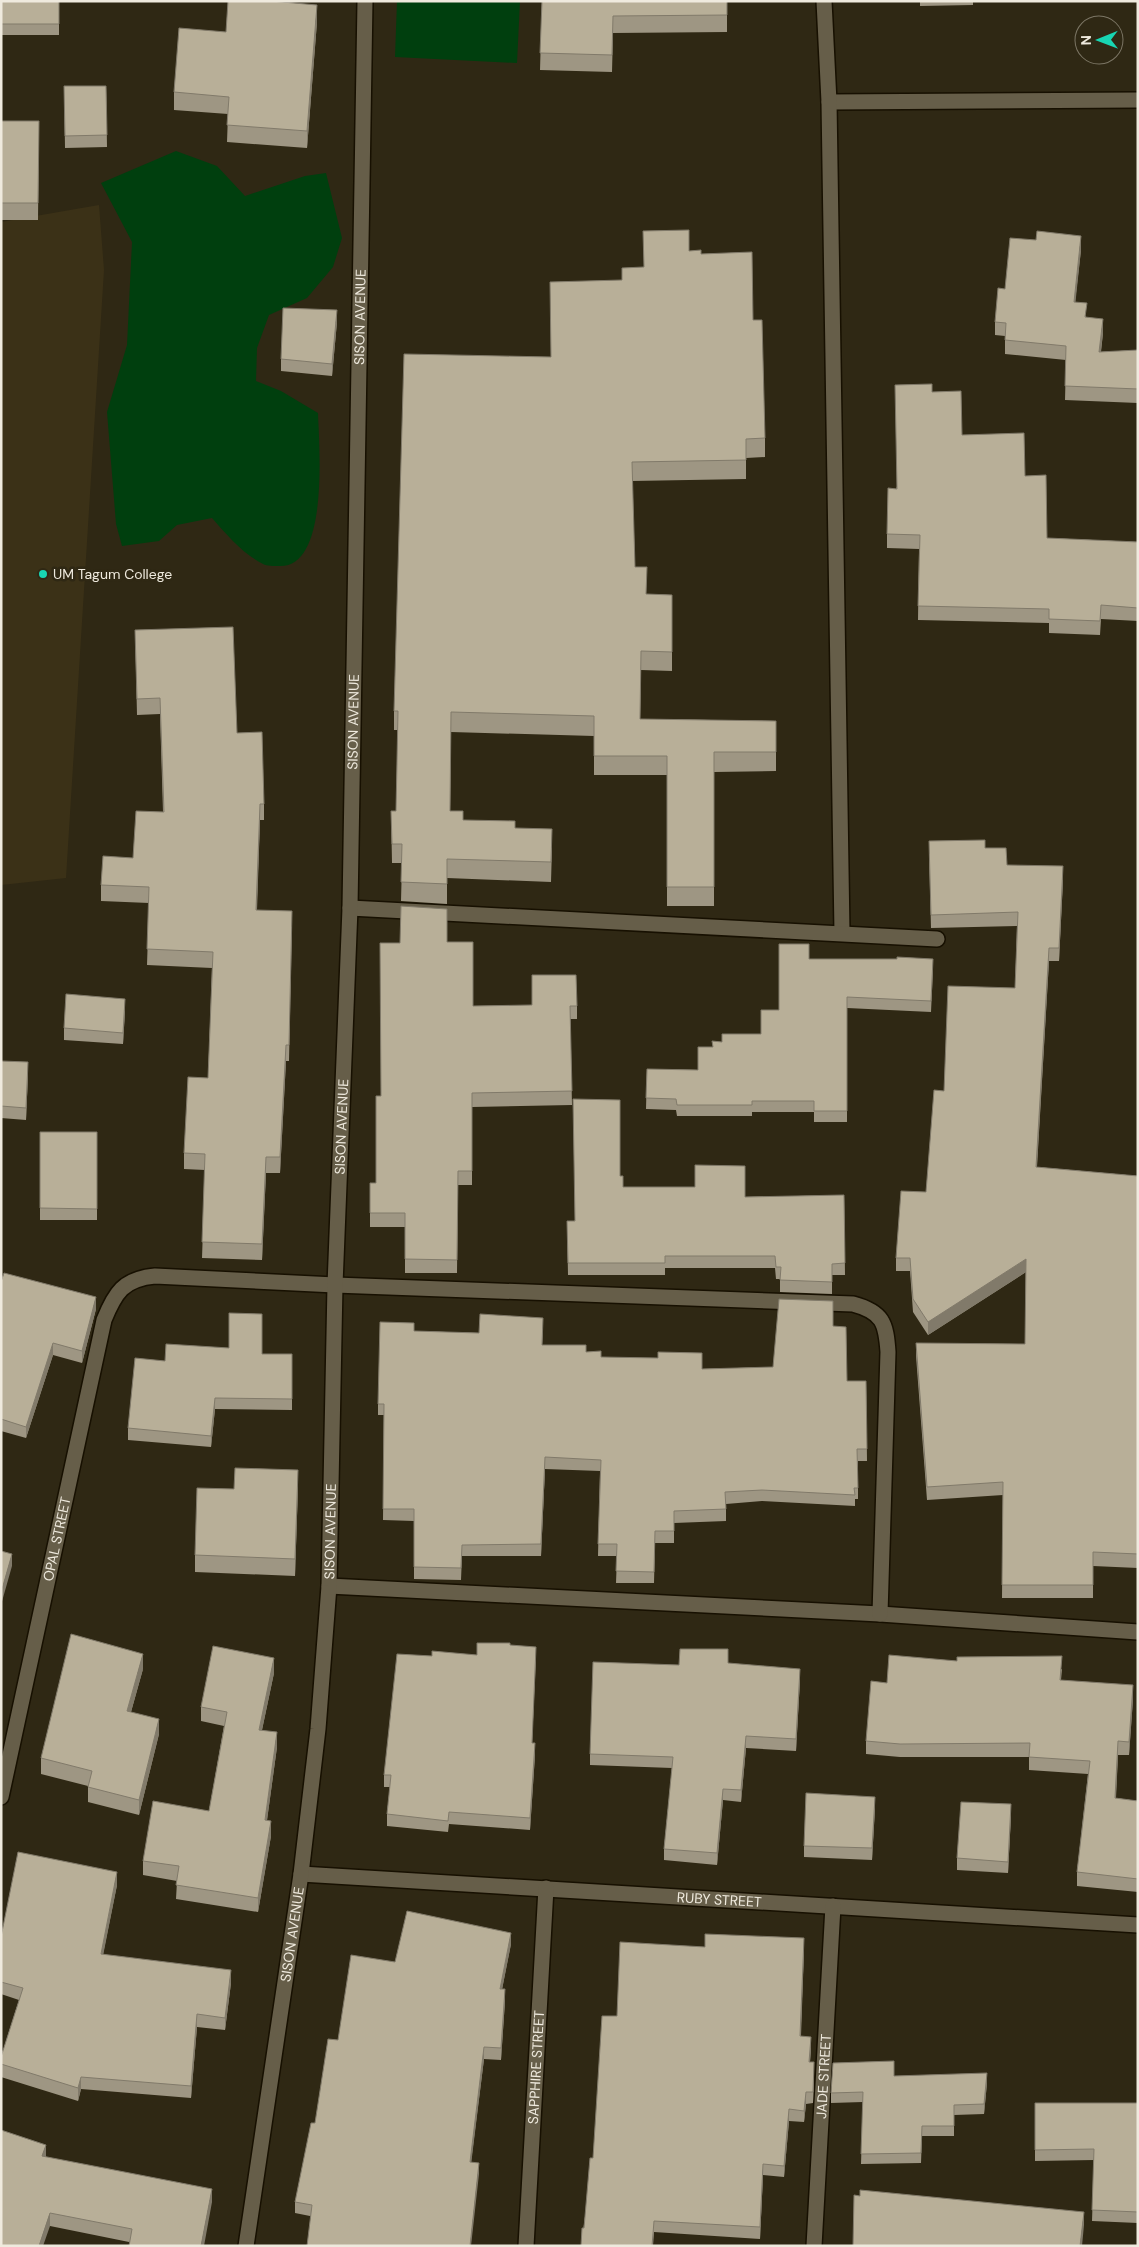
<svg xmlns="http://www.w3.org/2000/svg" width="1139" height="2247" font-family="'DM Sans',sans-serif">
<rect width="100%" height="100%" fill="#2f2814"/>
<path fill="#3b3117" d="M99,205l5,65 -38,608 -65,7v-663z"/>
<path fill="#003f0e" d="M397,1h123l-3,62 -122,-6z
M176,151l41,15 28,30 60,-20 21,-3 16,65 -9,29 -26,31 -38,17 -12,33 -1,33 25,10 37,22c1,32 12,157 -40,153 -4,0 -11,0 -15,-2 -20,-10 -36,-29 -51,-46l-35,7 -18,16 -37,5 -6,-22 -9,-112 20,-67 5,-103 -31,-59z"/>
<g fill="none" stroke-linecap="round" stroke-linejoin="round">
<defs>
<path id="service" d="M829,102l309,-2"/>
<g id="minor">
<path d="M824,1l5,101 13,831"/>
<path d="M350,908l587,31"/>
<path d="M329,1586l551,28 258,18"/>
<path id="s1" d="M1,1797l103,-477c11,-27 19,-41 51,-44l180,9 518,19c30,8 33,19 35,48l-8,262"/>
<path id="s2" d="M301,1874l837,51"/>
<path id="s3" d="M246,2246l55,-372 17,-145 11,-143 6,-301 15,-377 15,-907"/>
<path id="s4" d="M526,2246l20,-358"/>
<path id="s5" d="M814,2246l19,-340"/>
</g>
</defs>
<use href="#service" stroke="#171001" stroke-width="18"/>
<use href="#minor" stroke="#171001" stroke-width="18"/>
<use href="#service" stroke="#665e49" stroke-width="15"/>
<use href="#minor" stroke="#665e49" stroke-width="15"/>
</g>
<path fill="#9e9683" d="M1,1h58v34h-58z
M542,1h185v31l-114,1 -1,39 -72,-2z
M920,1h53v4l-53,1z
M317,22l-10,126 -80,-6 1,-28 -54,-4v-18l52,-60z
M64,86h42l1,61 -42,1z
M1,121h38l-1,99h-37z
M1081,250l-6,52 12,16 16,15 -2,19 37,-2v53l-73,-3 1,-40 -61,-6v-18l-10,-1v-13l10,-33z
M689,251l12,3 52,66 12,118v19l-19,1v21l-114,2 3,86 11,27 26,1v76l-31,-1 -1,49 136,2v50l-62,1v134h-47v-131h-73v-39l-143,-4 -1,79 13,9 52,8 37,20 -1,34 -104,-4v26l-46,-3 1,-38h-10l-1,-52h5l2,-81h-4v-19l157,-354 71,-77 21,-13z
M337,322l-5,54 -51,-5v-12z
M932,392l30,43 63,41 22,62 91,4v79l-37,-2 -1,16 -51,-2v-10l-131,-3 1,-71 -32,-1v-14l9,-45z
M135,630l102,103 27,71v16h-4l-3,90 35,17 -3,134h-3l-6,112h-14l-4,87 -60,-2 3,-88 -21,-1v-16l24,-75 4,-110 -65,-3 2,-62 -48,-2v-16l32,-27 30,-46 -3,-98 -23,1z
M985,848l22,17 56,15 -4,81h-10l-12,206 101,9v392l-45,-2v32h-91l1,-103 -76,5 -11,-144v-13l109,1 1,-72 -98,63 -15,-23 -3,-41h-14v-13l30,-66 18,-101 71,-103 2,-62 -86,2 -2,-74z
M447,942l26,64h104v13h-7l2,86 -100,2v78h-14l-1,88h-52v-46h-35v-44h6z
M809,959l124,11 -2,42 -84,-4v114h-33v-10h-62v4h-75l-1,-6 -30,-1 1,-40 51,1 24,-28 39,-8 18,-24z
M125,1011l-2,33 -59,-4v-12z
M1,1061l27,13 -2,46 -25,-2z
M97,1132v88h-57v-12z
M620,1176l3,11 122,10 99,-2 1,80h-13v19l-52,-2v-13h-4l-1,-11h-110v7h-97l-1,-54h7z
M1,1282l95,27 -14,54 -29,-8 -27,83 -25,-7z
M833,1326l14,55h19l1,80h-9v38h-3v7l-93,-5 -36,3v17l-52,2v20h-19l-1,40h-38l1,-27h-19l2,-85 -55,-2 -4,87h-79l-1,24 -47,-1v-58l-31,-1 1,-105h-6v-11l36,-73 65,2 64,-4 -1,16 44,7 15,5 101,12 71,-2z
M262,1354h30v56l-77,-1 -4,38 -83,-7v-12l37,-67z
M298,1487l-3,89 -100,-4v-17l39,-66z
M510,1645l26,13 -4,85 3,12 -5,75 -81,-6 -1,8 -61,-6v-12l3,-27h-6v-12l48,-119 45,-1z
M728,1663l72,17 -4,71 -50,-3 -5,54 -18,-2 -6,65 -53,-5v-11l8,-81 -82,-3v-11l89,-89z
M143,1669l-12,43 28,22 -20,81 -51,-13v-16l-47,-12v-16z
M1062,1669l-1,11 72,19 -4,56h-11l-2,43 22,3v91l-61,-6v-14l11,-98 -59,-4v-13h-129l-34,-3v-13z
M274,1673l-12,57 15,17 -10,73 4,16 -13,76 -82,-13 1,-18 -34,-6v-14l66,-50 15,-85 -23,-5v-14z
M875,1808l-3,52 -68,-3v-11z
M1011,1816l-3,57 -51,-3v-12z
M117,1885l-14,69 128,29 -6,47 -28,-3 -6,71 -110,-9 -3,12 -77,-24v-20l18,-57 -18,-6v-57z
M511,1944l-9,45 3,12 -4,59 -17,-1 -13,103 8,12 -169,42 -15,-3v-11l20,-79 23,-83 57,-78z
M705,1947l99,3 -3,86 10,13 -1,13 4,12 -1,29 -7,1 -2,18 -15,-1 -5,56 -21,-2 -3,64 -106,-7 -1,14h-72l12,-88 24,-142z
M894,2076l93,7 -3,31 -30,1v21h-32l-1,27 -60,1 2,-62 -32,1v-10z
M1035,2103h103v120l-46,-2 2,-61 -59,1z
M46,2157l166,45 -83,40 -79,-16z"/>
<path fill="#817a6a" d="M317,5v17l-10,126v-17z
M1081,236v14l-7,66v-14z
M337,310v12l-5,54v-12z
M1103,319v14l-4,33v-14z
M260,804v16l-4,106v-16z
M1063,866v14l-4,81v-13z
M1049,948v13l-13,219v-13z
M125,999v12l-2,33v-11z
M286,1045v16l-6,112v-16z
M28,1062v12l-2,46v-12z
M266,1157v16l-4,87v-16z
M1026,1259v13l-98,63v-13z
M96,1297v12l-14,54v-12z
M53,1343v12l-27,83v-11z
M215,1398v11l-4,38v-11z
M545,1457v12l-4,87v-12z
M298,1470v17l-3,89v-17z
M12,1554v12l-11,39v-12z
M143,1654v15l-16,57v-15z
M274,1658v15l-15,71v-14z
M800,1669v11l-4,71v-12z
M1133,1685v14l-4,56v-13z
M159,1719v15l-20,81v-15z
M277,1732v15l-12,88v-15z
M746,1736v12l-5,54v-12z
M1118,1741v14l-3,56v-13z
M535,1743v12l-5,75v-12z
M723,1789v11l-6,65v-12z
M875,1797v11l-3,52v-12z
M1011,1804v12l-3,57v-11z
M271,1821v15l-13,76v-14z
M117,1872v13l-16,81v-12z
M511,1933v11l-11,56v-11z
M804,1938v12l-4,98v-12z
M231,1970v13l-6,47v-12z
M505,1989v12l-4,59v-12z
M197,2014v13l-6,71v-12z
M811,2037v12l-2,25v-12z
M484,2047v12l-14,114v-11z
M814,2062v12l-1,29v-11z
M987,2073v10l-3,31v-10z
M81,2077v12l-3,12v-13z
M806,2092v12l-2,18v-11z
M789,2109v12l-5,56v-11z
M46,2145v13l-4,-2z
M479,2163v11l-8,72h-1z
M763,2164v11l-3,64v-12z
M212,2189v13l-8,44h-3z
M1084,2212v13l-2,21h-2z
M50,2213v13l-7,20h-4z"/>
<path fill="#b8af98" stroke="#817a6a" d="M1,1h58v23h-58z
M228,1h43l46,4 -10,126 -80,-6 2,-28 -55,-5 5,-64 47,4z
M542,1h185v14l-114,1 -1,39 -72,-2z
M64,86h42l1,49 -42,1z
M1,121h38l-1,82h-37z
M689,230v21l12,-1v4l51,-2 1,68h9l3,118 -19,1v21l-114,2 3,105h12l-1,27 26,1v57l-31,-1 -1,68 136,2v31h-62v135h-47v-131h-73v-40l-143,-4 -1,99h13v9l52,1v7l37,1 -1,33 -104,-3v25l-46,-2 1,-38h-10l-1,-33h5l2,-100h-4l10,-357 147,3 -1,-75 72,-2v-12l22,-1 -1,-36z
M1037,231l44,5 -7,66 13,1 -2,14 18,2 -4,33 39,-2v39l-73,-3 1,-40 -61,-6 1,-17 -11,-1 3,-34 7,1 5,-51 26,2z
M283,308l54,2 -5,54 -51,-5z
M932,384v8l29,-1 1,44 62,-2 1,43 21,-1 1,63 91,4v66l-37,-3 -1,16 -51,-2v-10l-131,-3 2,-71 -33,-1 1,-46 9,1 -2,-104z
M233,627l4,106 25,-1 2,72h-4l-4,106 36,1 -3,134h-3l-6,112h-14l-4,87 -60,-2 3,-88 -21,-1 4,-76 20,1 5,-126 -66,-3 2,-62 -48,-2 2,-29 30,2 3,-47 28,1 -4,-114 -23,1 -2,-69z
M985,840v8h21l1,17 56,1 -4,82h-10l-13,219 102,9v378l-45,-2v33h-91l1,-103 -76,5 -11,-144 109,1 1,-85 -98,63 -15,-23 -3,-41h-14l5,-67 25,1 8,-102 10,1 4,-105 67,2 3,-76 -87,3 -2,-74z
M401,906l46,3v33h26v64l59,-1v-30h44l1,31h-7l2,85 -100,2v78h-14l-1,89 -52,-1v-46h-35v-30h6v-87h5l-1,-153h20z
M779,944h30v15h88v-2l36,2 -2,42 -84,-4v114h-33v-10h-62v4h-75l-1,-6 -30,-1 1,-29 51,1v-23h15l-1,-6 10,1v-8h39v-24h18z
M66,994l59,5 -2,34 -59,-5z
M1,1061l27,1 -2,46 -25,-2z
M573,1099l47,1v76h3v11h72v-22l50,1v31l99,-2 1,68 -13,1v18l-52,-2 1,-13h-5l-1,-11h-110v7h-97l-1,-42h8z
M40,1132h57v77l-57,-1z
M4,1273l92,24 -14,54 -29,-8 -27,84 -25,-8v-137z
M779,1299l54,2v25l13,1 1,54h19l1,68h-10l1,39h-4l1,7 -93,-5 -37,2 1,17 -52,2v20h-19l-1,41 -38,-1 1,-27h-19l3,-84 -56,-3 -4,87 -79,1 -1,23 -47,-1v-58h-31l1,-105h-6l2,-82 34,1v8l65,2 1,-19 63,4 -1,27h44v7l15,-1v6l57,1v-6l44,1v16l71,-2z
M229,1313l33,1v40h30v45l-77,-1 -4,38 -83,-8 7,-70 30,3 1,-17 63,4z
M235,1468l63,2 -3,89 -100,-4 2,-67 37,1z
M1,1551l11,3 -11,39z
M71,1634l72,20 -16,57 32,8 -20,81 -51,-13 4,-16 -51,-13z
M477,1643h33v2l26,2 -4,96h3l-5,75 -81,-6 -1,9 -61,-7 4,-39h-7l13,-121 35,2v-5l45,4z
M213,1646l61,12 -15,72 18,2 -12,88 6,1 -13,77 -82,-13 3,-19 -36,-5 10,-60 56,10 18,-99 -26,-5z
M680,1649h48v14l72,6 -4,70 -50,-3 -5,54 -18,-1 -6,64 -53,-4 9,-92 -83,-3 3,-92 86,3z
M889,1655l68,6v-4l105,-1 -2,24 73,5 -4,57 -11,-1 -3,57 23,3v78l-61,-7 13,-111 -61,-4 1,-14 -130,1 -34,-3 5,-60 16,2z
M806,1793l69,4 -3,51 -68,-2z
M961,1802l50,2 -3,58 -51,-4z
M18,1852l99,20 -16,82 130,16 -6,48 -28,-4 -6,72 -110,-9 -3,11 -77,-24v-7l22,-69 -22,-6v-45z
M407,1911l104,22 -11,56h5l-4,59 -17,-1 -14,115 9,1 -9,83h-163l5,-41 -17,-3 16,-79h4l13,-84 10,1 13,-85 44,7z
M705,1934l99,4 -4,98 11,1 -2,25h5l-1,30h-7l-2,19 -15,-2 -5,57 -21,-2 -3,63 -106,-6 -2,25h-71l1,-18h2l6,-70h3l9,-142h15l3,-74 85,5z
M894,2061v15l93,-3 -3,31 -30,1v21h-32l-1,27 -60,1 2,-62 -32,1 2,-30z
M1035,2103h103v109l-46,-2 2,-61 -59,1z
M1,2130l45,15 -4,11 170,33 -11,57h-72l3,-17 -82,-16 -11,33h-38z
M860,2190l224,22 -4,34h-227l1,-51 6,1z"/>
<circle fill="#18d5b2" stroke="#2f2814" stroke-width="2" cx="43" cy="574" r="5"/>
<g text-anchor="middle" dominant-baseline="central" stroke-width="5" stroke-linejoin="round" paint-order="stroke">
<g font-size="14" fill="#efeade" stroke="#2f2814">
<text stroke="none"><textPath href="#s3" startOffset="1935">SISON AVENUE</textPath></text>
<text stroke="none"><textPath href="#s3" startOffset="1530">SISON AVENUE</textPath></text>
<text stroke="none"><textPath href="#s3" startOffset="1125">SISON AVENUE</textPath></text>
<text stroke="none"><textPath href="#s3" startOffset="720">SISON AVENUE</textPath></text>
<text stroke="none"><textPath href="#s1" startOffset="264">OPAL STREET</textPath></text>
<text stroke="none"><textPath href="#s2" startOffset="419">RUBY STREET</textPath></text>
<text stroke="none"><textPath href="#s3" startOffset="315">SISON AVENUE</textPath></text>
<text stroke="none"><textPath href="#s4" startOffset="179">SAPPHIRE STREET</textPath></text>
<text stroke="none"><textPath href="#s5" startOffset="170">JADE STREET</textPath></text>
</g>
<g font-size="14" fill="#efeade" stroke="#2f2814" text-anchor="start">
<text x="53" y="574">UM Tagum College</text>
</g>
</g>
<rect width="1139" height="2247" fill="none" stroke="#efeade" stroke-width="5"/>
<g transform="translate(1099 40) rotate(269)"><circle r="24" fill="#2f2814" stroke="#7c7665"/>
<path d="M0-4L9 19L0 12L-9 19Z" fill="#18d5b2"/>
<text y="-8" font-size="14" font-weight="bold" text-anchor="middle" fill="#efeade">N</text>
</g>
</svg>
